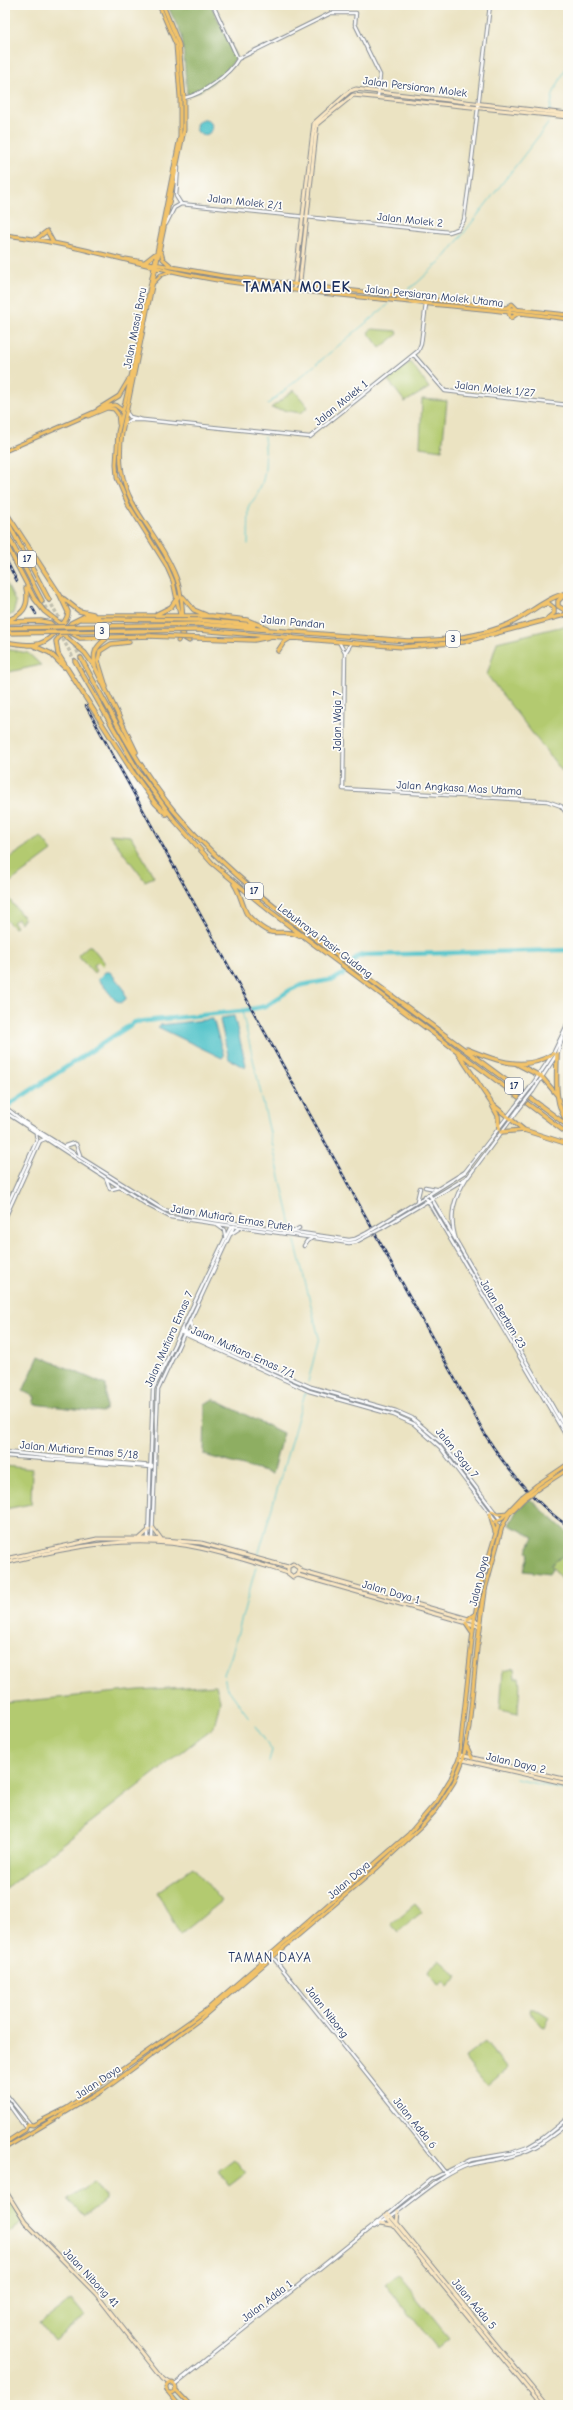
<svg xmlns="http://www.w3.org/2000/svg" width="573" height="2410" font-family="'Comic Neue',sans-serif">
<rect width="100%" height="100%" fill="#fdfcf7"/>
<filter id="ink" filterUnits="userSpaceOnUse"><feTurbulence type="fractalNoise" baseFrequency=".025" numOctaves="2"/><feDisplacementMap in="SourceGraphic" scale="8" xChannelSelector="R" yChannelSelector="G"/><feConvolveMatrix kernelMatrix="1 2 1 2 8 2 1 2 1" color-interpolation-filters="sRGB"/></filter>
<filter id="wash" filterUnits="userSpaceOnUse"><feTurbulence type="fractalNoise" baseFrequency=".012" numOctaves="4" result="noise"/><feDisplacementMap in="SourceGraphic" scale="16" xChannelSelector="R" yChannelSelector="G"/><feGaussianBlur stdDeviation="0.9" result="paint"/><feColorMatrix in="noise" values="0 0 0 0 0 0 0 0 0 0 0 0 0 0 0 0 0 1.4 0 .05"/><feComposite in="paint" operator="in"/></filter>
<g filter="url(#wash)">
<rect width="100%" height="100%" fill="#ebe3c2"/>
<path fill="#b3ca6f" stroke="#677c66" d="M372,329l25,2 1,3 -18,14 -12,-16z
M411,362l18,26 -24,14 -17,-22z
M294,390l14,17 -7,6 -30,-5z
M422,399l25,2 -5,49 -22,-3z
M5,581l11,22 -3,11 -8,3z
M568,625v154l-81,-104 10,-33z
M5,649l23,4 13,12 -32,7 -4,-1z
M109,834l22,2 23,41 -9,4z
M41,837l11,14 -47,35v-25z
M5,894l19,24 -3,5 -3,-4 -5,3 3,5 -2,1 -9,-9z
M88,946h3l13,16 -1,5 -5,-5 -5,4 3,5 -2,2 -16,-18z
M5,1466l27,3 -1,35 -26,5z
M568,1551v37l-17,-23z
M514,1668l1,10h4c2,10 -1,25 -1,36l-18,-4 3,-39z
M216,1685l4,16 -6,26 -209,162v-186l134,-13z
M193,1867l29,34 -42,34 -23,-43z
M415,1904l7,8 -24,20 -7,-8z
M440,1960l18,16 -10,11 -4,-5 -5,4 -11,-14 1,-3z
M531,2008h4l14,9 -5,10 -3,-1 -11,-14z
M485,2042l22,27 -20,17 -23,-28z
M234,2159l12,14 -17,13 -11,-15z
M94,2182l11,15v3l-21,16 -16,-17z
M5,2192l18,29 -18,15z
M397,2274l52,64 -12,10 -52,-64z
M71,2299l14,17 -31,25 -14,-18z"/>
<path fill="#8eae62" stroke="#546e60" d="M167,5h44l25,52c-4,12 -37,40 -49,37l-5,-58z
M39,1356l67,29v24l-4,3 -69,-8 2,-7 -12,-6z
M213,1399l70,34 -11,41 -68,-19 1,-51z
M530,1499l38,34v18l-17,14 2,3 -4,6 -25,-3 5,-19 -2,-1 7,-14 -25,-12 8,-15z"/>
<path fill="#57c5cb" stroke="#397a94" d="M196 127a8 8 0 1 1 16 0a8 8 0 1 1-16 0Z
M105,972h5l14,17 2,10 -5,4 -6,-3 -17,-21z
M234,1016l12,49 -1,3 -16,-9 -9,-39 1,-2z
M213,1019l11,37 -2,2 -64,-31 2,-2z"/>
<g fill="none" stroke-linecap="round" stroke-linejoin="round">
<path stroke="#57c5cb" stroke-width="1" d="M550,111l3,-17 15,-30
M400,295l17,-12 29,-27 102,-132 1,-7
M268,404l122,-101
M248,544l1,-39c18,-18 18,-44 15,-68
M242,1011l50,218
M295,1241l24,97 -11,44
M258,1556l47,-163
M250,1719l-24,-33 -2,-12 7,-17 25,-90
M255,1726l17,24 -3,12
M516,1779l52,12
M174,2393l10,12"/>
<path stroke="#57c5cb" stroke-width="4.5" d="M5,1111l5,-7 125,-82 107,-11 24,-5 24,-16 12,-5 33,-6 8,-5 14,-17 6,-2 205,-5"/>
</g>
</g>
<g filter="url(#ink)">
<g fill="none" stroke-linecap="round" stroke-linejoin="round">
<path stroke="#c1bfae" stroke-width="3.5" stroke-dasharray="3.5 2" stroke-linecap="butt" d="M49,600l14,25
M42,601l15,27
M66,631l15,27
M60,634l15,27"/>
<defs>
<path id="tertiary" d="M213,5l25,54
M238,59l93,-46h25l-1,11 25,51 -2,22
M184,98c17,-3 46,-24 54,-39
M178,167l-2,29 5,8
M166,224l8,-16 7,-4 268,28 9,-3 6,-9 5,-36 21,-179
M414,355l31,36 123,14
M127,413l3,4 13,3
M124,424l6,-4h14l166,17 108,-86 3,-7 5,-40
M339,642l6,11 -2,136 204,12 14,5 7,9
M345,653l7,-11
M530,1088l23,-34 13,-27
M533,1091l24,-37 11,-33
M5,1107l19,15 140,88 36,8 149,22 6,-1 12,-6
M5,1112l144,94 21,11 179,26 7,-1 13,-7
M76,1144l4,11
M65,1146l9,-3
M106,1178l4,11
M425,1187l11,2
M112,1189l8,-2
M429,1194l139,239
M425,1196l143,243
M417,1201l3,-13
M5,1210l32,-70 -1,-6
M5,1218l35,-77 5,-2
M223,1221l8,-6
M217,1225l7,5 1,6
M380,1225l85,-53 50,-65
M382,1228l86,-51 50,-67
M293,1232l6,-4
M231,1234l9,-6
M456,1240c-8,-25 -2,-42 11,-63
M304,1246l3,-5 4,-2
M190,1321l3,13
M181,1330l130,57 85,24 16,7 31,26 57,75
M180,1332l129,59 85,24 20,9 26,23 56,74
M5,1452l147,14
M5,1456l147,11
M148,1539l5,-150 78,-163
M152,1540l6,-150 76,-164
M272,1956l175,219
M5,2093l25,31
M5,2099l20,28
M374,2227c32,-18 55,-45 89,-60 11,-5 24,-5 36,-8 31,-6 45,-16 69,-36
M174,2385l256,-205 40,-20 41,-7 17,-6 15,-9 25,-20"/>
<path id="secondary" d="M294,289l20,-166 36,-32 6,-2 23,3 189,22
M299,290l18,-166 36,-29 215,22
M153,1528l8,11
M139,1539l10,-9
M5,1559l92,-20h55l49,4 87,24
M5,1563c63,-16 130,-30 195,-15 29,6 59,16 88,25l5,4 5,-2 2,-6 -7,-5 -5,3v6
M300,1571l179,51
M298,1575l180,51
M460,1755l108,25
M459,1759l109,25
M5,2190l20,32 71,72 67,85 6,4
M388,2213l158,192
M385,2215l156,190
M381,2223l11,2
M397,2223l1,-12"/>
<path id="primary" d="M159,5l17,40 4,52v40l-41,205 -21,90 -2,32 1,14 11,26 38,61 7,16 7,34 1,20 -3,6
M163,5l16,39 5,54v32l-62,303c-10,68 28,84 52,139 10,22 8,43 10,66l5,3
M5,235c72,8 141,34 212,45 116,18 234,23 351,39
M35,240l12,-9 6,11
M161,252l2,7 7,6
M126,259l97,17 345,39
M146,261l9,-7
M153,283l8,-8 9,-3
M506,308l6,-4 5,5
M509,314l2,4 6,-4
M98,409l21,-13 10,-17
M88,416l19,-8 7,1 4,5 1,10
M5,451l103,-45 7,-1 8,6
M537,1485l31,-21
M539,1488l29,-19
M492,1511l6,3 9,-1
M490,1514l5,18
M501,1519l21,-22
M498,1526l-2,-5 5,-2
M468,1619l7,-5
M466,1623l6,9
M478,1644l7,-52
M467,1747l5,11
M33,2125l34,-17 142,-100 199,-173 29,-34 14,-23 8,-19 15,-138 6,-34 18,-61
M25,2130l2,-6 6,1
M5,2143l20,-13
M5,2148l100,-59 95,-70 178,-152 44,-41 15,-17 17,-27 9,-22 6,-33 13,-126 20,-74 7,-13 15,-15
M166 2388a5 5 0 1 1 10 0a5 5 0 1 1-10 0Z
M175,2389l15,16
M169,2393l10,12"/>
<path id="trunk" d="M5,511l55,84 8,17c0,6 -3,9 -7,14 -19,24 -27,20 -56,16
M5,517l44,83
M5,530l37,71
M5,542l29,56 10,13 18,14
M563,596l-5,5v5l10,6
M183,597l11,13 12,5
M64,599l15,12 14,3
M543,605l5,-2 6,5v5l-6,5
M157,614l14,-7 7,-10
M81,619h19
M198,620l56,5
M5,621c17,-5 25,-14 21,-33
M5,622l36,-1 9,2 35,30 10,14 41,85
M198,624l209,17c34,0 70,-3 102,-17 20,-9 37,-27 59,-31
M199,630l204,17 60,-5 105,-28
M68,631l12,7 71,-2
M199,638l55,2 15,-3
M34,646l16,7 14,14
M278,651l6,-9 8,-5
M81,658c29,52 55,107 93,153 54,64 120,112 187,162 69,51 138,102 207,153
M75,661l63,110 37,50 37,42 59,49 297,222
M95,666c-2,-13 0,-19 11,-27
M106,687l-8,-26 2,-10 11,-7 18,-2
M166,814l-11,-11 -23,-32 -74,-117 -2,-13 15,-18 14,-7h127l35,4 20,8
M234,884c6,9 7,17 11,26 2,7 19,21 26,22 10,2 18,-2 28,4
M467,1049c29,12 58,23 86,5
M458,1053l34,51 32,26
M557,1054c0,22 -4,50 11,69
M517,1064l25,13 15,18
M493,1107l5,9 1,13
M501,1132l23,-2 44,14"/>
</defs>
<use href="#tertiary" stroke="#838990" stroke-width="4.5"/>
<use href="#secondary" stroke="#838990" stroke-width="5"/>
<use href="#primary" stroke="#838990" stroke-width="5"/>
<use href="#trunk" stroke="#838990" stroke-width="5.5"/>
<use href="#tertiary" stroke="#fff" stroke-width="2.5"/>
<use href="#secondary" stroke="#fae7c3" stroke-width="3"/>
<use href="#primary" stroke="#f2c36a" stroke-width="3"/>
<use href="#trunk" stroke="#f2c36a" stroke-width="3.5"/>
<defs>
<path id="rail" d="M5,558l12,23
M32,607l4,7
M86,706l400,730c22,35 49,67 82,90"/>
</defs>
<use href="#rail" stroke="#1b2f5e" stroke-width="2.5"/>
<use href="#rail" stroke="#fdfcf7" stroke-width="1" stroke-dasharray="3" stroke-linecap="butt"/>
<defs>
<path id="tertiary-bridge" d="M515,1107l15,-19
M518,1110l15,-19
M367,1233l13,-8
M369,1235l13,-7"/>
<path id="primary-bridge" d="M522,1497l15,-12
M524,1499l15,-11"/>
<path id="trunk-bridge" d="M100,619l98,1
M5,628l193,-4
M5,633l194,-3
M151,636l48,2"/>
</defs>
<use href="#tertiary-bridge" stroke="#838990" stroke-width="4.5" stroke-linecap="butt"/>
<use href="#primary-bridge" stroke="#838990" stroke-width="5" stroke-linecap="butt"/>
<use href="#trunk-bridge" stroke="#838990" stroke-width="5.5" stroke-linecap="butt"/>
<use href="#tertiary-bridge" stroke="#fff" stroke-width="2.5"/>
<use href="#primary-bridge" stroke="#f2c36a" stroke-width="3"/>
<use href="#trunk-bridge" stroke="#f2c36a" stroke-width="3.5"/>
</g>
</g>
<g text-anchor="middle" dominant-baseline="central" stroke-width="3.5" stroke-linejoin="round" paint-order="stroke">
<g fill="#fdfcf7" stroke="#5f6c8c" stroke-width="1">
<rect x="18" y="551" width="18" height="16" rx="3"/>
<rect x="95" y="623" width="14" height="16" rx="3"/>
<rect x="446" y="631" width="14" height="16" rx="3"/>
<rect x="245" y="883" width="18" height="16" rx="3"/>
<rect x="505" y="1078" width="18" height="16" rx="3"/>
</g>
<g font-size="10" font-weight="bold" fill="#1b2f5e">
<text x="27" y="559">17</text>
<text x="102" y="631">3</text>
<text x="453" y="639">3</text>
<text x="254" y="891">17</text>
<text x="514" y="1086">17</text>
</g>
<g font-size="11" fill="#1b2f5e" stroke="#fdfcf7">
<text transform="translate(415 87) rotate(7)">Jalan Persiaran Molek</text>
<text transform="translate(245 202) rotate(6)">Jalan Molek 2/1</text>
<text transform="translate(410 220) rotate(6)">Jalan Molek 2</text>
<text transform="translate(434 296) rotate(6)">Jalan Persiaran Molek Utama</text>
<text transform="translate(135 328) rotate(-79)">Jalan Masai Baru</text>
<text transform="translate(495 389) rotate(6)">Jalan Molek 1/27</text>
<text transform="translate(341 403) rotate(-39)">Jalan Molek 1</text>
<text transform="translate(293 622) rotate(5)">Jalan Pandan</text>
<text transform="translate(337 721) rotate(-90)">Jalan Waja 7</text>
<text transform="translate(459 788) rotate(3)">Jalan Angkasa Mas Utama</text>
<text transform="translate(325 941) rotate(37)">Lebuhraya Pasir Gudang</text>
<text transform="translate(232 1218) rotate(9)">Jalan Mutiara Emas Puteh</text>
<text transform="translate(503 1314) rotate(59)">Jalan Bertam 23</text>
<text transform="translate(169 1339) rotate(-66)">Jalan Mutiara Emas 7</text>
<text transform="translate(243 1352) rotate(24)">Jalan Mutiara Emas 7/1</text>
<text transform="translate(79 1450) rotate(5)">Jalan Mutiara Emas 5/18</text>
<text transform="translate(457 1453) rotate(51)">Jalan Sagu 7</text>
<text transform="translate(479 1581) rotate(-76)">Jalan Daya</text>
<text transform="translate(391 1592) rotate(16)">Jalan Daya 1</text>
<text transform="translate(516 1763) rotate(13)">Jalan Daya 2</text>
<text transform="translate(349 1880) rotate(-41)">Jalan Daya</text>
<text transform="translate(327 2012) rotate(52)">Jalan Nibong</text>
<text transform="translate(98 2082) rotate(-34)">Jalan Daya</text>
<text transform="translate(415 2123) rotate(51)">Jalan Adda 6</text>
<text transform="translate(91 2278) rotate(47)">Jalan Nibong 41</text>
<text transform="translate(267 2301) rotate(-38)">Jalan Adda 1</text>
<text transform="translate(474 2304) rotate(50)">Jalan Adda 5</text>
</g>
<g font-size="13" letter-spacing="1" fill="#1b2f5e" stroke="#fdfcf7">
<text x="270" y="1957">TAMAN DAYA</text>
</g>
<g font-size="15" font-weight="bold" letter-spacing="1" fill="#1b2f5e" stroke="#fdfcf7">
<text x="297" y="287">TAMAN MOLEK</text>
</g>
</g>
<rect width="573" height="2410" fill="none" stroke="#fdfcf7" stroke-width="20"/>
</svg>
